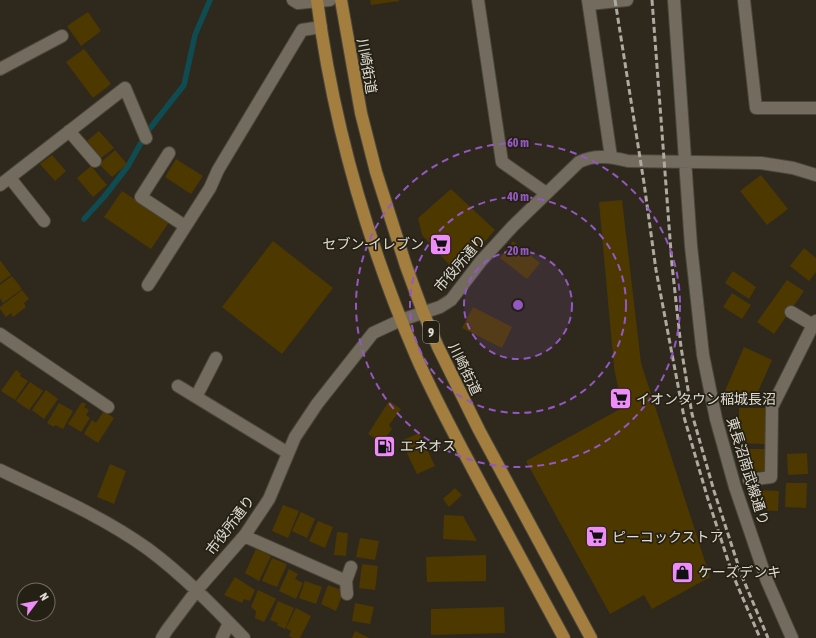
<svg xmlns="http://www.w3.org/2000/svg" width="816" height="638" font-family="'Asap Condensed','Noto Sans JP',sans-serif">
<rect width="100%" height="100%" fill="#2f291d"/>
<g fill="none" stroke-linecap="round" stroke-linejoin="round">
<path stroke="#0f4c51" stroke-width="5.5" d="M147,132l37,-47 11,-50 15,-35
M84,219l20,-22 24,-31 14,-25"/>
</g>
<path fill="#4d3800" d="M370,0h29v1l-28,4z
M88,12l13,19 -20,15 -14,-20z
M84,49l27,35 -18,14 -27,-36z
M99,131l15,17 -13,10 -14,-17z
M115,150l12,14 -15,13 -13,-13z
M52,155l14,16 -11,10 -15,-17z
M176,159l27,17 -12,18 -26,-17z
M91,166l16,19 -14,12 -16,-19z
M761,175l27,34 -21,16 -27,-34z
M451,189l44,41 -38,43 -35,-38 -4,-17z
M122,191l47,31 -18,27 -47,-32z
M622,200l19,163 69,214 -58,32 -8,-14 -34,19 -84,-153 96,-53 -8,-41 -15,-165z
M273,241l60,47 -51,66 -60,-47z
M513,241l27,22 -13,16 -27,-21z
M804,248l12,10v14l-7,9 -19,-15z
M0,260l11,15 -11,8z
M733,271l23,16 -7,12 -24,-16z
M12,276l10,13 -19,14 -3,-5v-13z
M787,280l17,11 -30,43 -17,-12z
M22,290l7,9 -5,4 2,4 -13,10 -2,-4 -5,4 -6,-8v-2z
M732,293l19,12 -9,14 -19,-12z
M473,307l39,20 -10,21 -40,-20z
M744,347l28,13 -19,43 -28,-12z
M16,370l5,4 -1,2 8,5 -13,19 -14,-9z
M30,382l13,9 -14,19 -13,-9z
M46,390l12,9 -14,20 -12,-9z
M389,401l12,8 -12,16 3,4 -10,14 -14,-9z
M82,402l4,2 -2,3 5,3 -3,5 4,3 -9,14 -13,-8z
M59,403l14,8 -10,18 -8,-4 -1,2 -7,-4z
M739,408h28v36l-28,-1z
M104,411l10,7 -16,25 -14,-9 8,-14 4,3z
M419,433l16,33 -18,8 -16,-33z
M745,449h21v22h-21z
M807,453l1,21 -20,1 -1,-21z
M110,464l16,7 -12,33 -17,-7z
M786,483h21l-1,25 -21,-1z
M455,488l7,7 -13,12 -6,-8z
M759,490l20,1 -1,20 -20,-1z
M283,505l16,6 -11,27 -16,-7z
M301,512l14,7 -8,19 -15,-7z
M444,515l19,1 14,25 -34,-2z
M318,521l15,6 -8,21 -16,-7z
M337,532l11,1 -2,23 -12,-1z
M360,538l19,3 -4,19 -19,-3z
M256,549l15,7 -12,25 -14,-8z
M486,555v26l-59,1 -1,-25z
M272,558l15,6 -10,23 -15,-6z
M362,564l16,2 -3,24 -16,-2z
M289,569l9,5 -3,5 8,4 -7,16 -17,-8z
M235,577l20,13 -5,11 -6,-2 -2,4 -18,-8z
M305,581l17,6 -6,17 -17,-6z
M328,585l16,6 -8,20 -15,-7z
M258,590l19,9h-1l-12,23 -9,-4 1,-7 -5,-4z
M278,601l16,7 -9,21 -8,-4 1,-2 -8,-3z
M355,603l19,4 -4,17 -18,-3z
M504,607l1,26 -74,2v-26z
M296,608l15,8 -11,22h-7l-4,-2 2,-5 -5,-3z
M355,631l14,7h-17z"/>
<g fill="none" stroke-linecap="round" stroke-linejoin="round">
<defs>
<path id="minor" d="M293,0l5,3 32,-3
M478,0l24,162 44,31
M588,0l23,157
M674,0l17,246 12,109 13,64 19,68 32,94 25,57
M744,0l12,108h60
M589,4l38,-4
M0,69l62,-33
M69,131l26,30
M169,153l-28,44 44,29
M10,178l34,43
M0,185l125,-97 21,50
M148,285l62,-97 8,-18 84,-140 19,-3
M791,312l22,13
M0,334l108,73
M178,386l110,67
M196,397l20,-39
M0,470c50,24 102,46 148,79 35,26 66,58 96,89
M749,480l22,-3 1,-70 41,-82 3,-4
M244,536l102,45 1,13
M346,581l5,-14
M162,638l5,-8 30,-40 48,-55 24,-36 26,-62 22,-33 56,-71 28,-13 39,-13 11,-7 30,-39 32,-35 66,-64c16,-8 33,-5 49,-1l133,2 32,5 23,7
M222,638l7,-15"/>
<path id="major" d="M317,0c16,123 50,242 99,356 20,46 45,91 69,136 26,48 52,97 79,146
M341,0l20,113 15,59 30,94 17,46 15,35 41,83 112,208"/>
</defs>
<use href="#minor" stroke="#4b473c" stroke-width="14"/>
<use href="#major" stroke="#4b473c" stroke-width="14"/>
<use href="#minor" stroke="#736c5e" stroke-width="12"/>
<use href="#major" stroke="#a37e3e" stroke-width="12"/>
<path stroke="#aeaaa1" stroke-width="3" stroke-dasharray="6 3" stroke-linecap="butt" d="M615,0l29,183 12,87 28,147 23,79 25,77 28,65
M652,0l20,265 9,82 11,67 22,77 27,83 27,64"/>
</g>
<circle cx="518" cy="305" r="54" fill="#9458c4" fill-opacity=".12"/>
<g fill="none" stroke="#9458c4" stroke-width="2" stroke-dasharray="7 5">
<circle cx="518" cy="305" r="54"/>
<circle cx="518" cy="305" r="108"/>
<circle cx="518" cy="305" r="162"/>
</g>
<defs>
<symbol id="supermarket-square" viewBox="-11 -11 22 22"><rect x="-9" y="-9" width="18" height="18" rx="4" fill="#ee8cf8" stroke="#252014"/><path d="M-6-5.5h2.5l.6 2H6L4.5 2H-2.5L-4.4-4H-6ZM-1.5 3.2a1.3 1.3 0 1 0 .1 0ZM3 3.2a1.3 1.3 0 1 0 .1 0Z" fill="#111"/></symbol>
<symbol id="fuel-square" viewBox="-11 -11 22 22"><rect x="-9" y="-9" width="18" height="18" rx="4" fill="#ee8cf8" stroke="#252014"/><path d="M-5.5-6h7V0h2V4h1.3V-2.5L3-4.5l.8-.8L6-3V5H2.5V1h-1V6h-7ZM-4.2-4.7v3.2H.2V-4.7Z" fill="#111"/></symbol>
<symbol id="shop-square" viewBox="-11 -11 22 22"><rect x="-9" y="-9" width="18" height="18" rx="4" fill="#ee8cf8" stroke="#252014"/><path d="M-5-2.5h2.3a2.7 3.5 0 0 1 5.4 0H5L5.5 6h-11ZM-1.5-2.5h3a1.5 2.3 0 0 0-3 0Z" fill="#111"/></symbol>
</defs>
<g fill-rule="evenodd">
<use href="#supermarket-square" x="428" y="232" width="25" height="25"/>
<use href="#supermarket-square" x="608" y="386" width="25" height="25"/>
<use href="#fuel-square" x="372" y="434" width="25" height="25"/>
<use href="#supermarket-square" x="584" y="524" width="25" height="25"/>
<use href="#shop-square" x="670" y="560" width="25" height="25"/>
</g>
<g text-anchor="middle" dominant-baseline="central" stroke-width="3.5" stroke-linejoin="round" paint-order="stroke">
<rect fill="#252014" stroke="#a8a49a" stroke-width="1" x="423" y="321" width="16" height="22" rx="3"/>
<g font-size="13" font-weight="bold" fill="#e0dcd4">
<text x="431" y="332">9</text>
</g>
<g font-size="14" fill="#e0dcd4" stroke="#252014">
<text transform="translate(367 66) rotate(80)">川崎街道</text>
<text transform="translate(460 263) rotate(-49)">市役所通り</text>
<text transform="translate(465 369) rotate(64)">川崎街道</text>
<text transform="translate(748 471) rotate(73)">東長沼南武線通り</text>
<text transform="translate(230 525) rotate(-53)">市役所通り</text>
</g>
<g font-size="14" fill="#e0dcd4" stroke="#252014" text-anchor="start">
<text x="424" y="244" text-anchor="end">セブン-イレブン</text>
<text x="636" y="399">イオンタウン稲城長沼</text>
<text x="400" y="446">エネオス</text>
<text x="612" y="537">ピーコックストア</text>
<text x="698" y="572">ケーズデンキ</text>
</g>
</g>
<circle cx="518" cy="305" r="6" fill="#9458c4" stroke="#252014" stroke-width="2"/>
<g font-size="12" text-anchor="middle" font-weight="bold" fill="#9458c4" stroke="#252014" stroke-width="3.5" stroke-linejoin="round" paint-order="stroke">
<text x="518" y="147">60 m</text>
<text x="518" y="201">40 m</text>
<text x="518" y="255">20 m</text>
</g>
<g transform="translate(36 602) rotate(58)"><circle r="19" fill="#252014" stroke="#706b61"/>
<path d="M0-3L7 15L0 10L-7 15Z" fill="#ee8cf8"/>
<text y="-6" font-size="11" font-weight="bold" text-anchor="middle" fill="#e0dcd4">N</text>
</g>
</svg>
